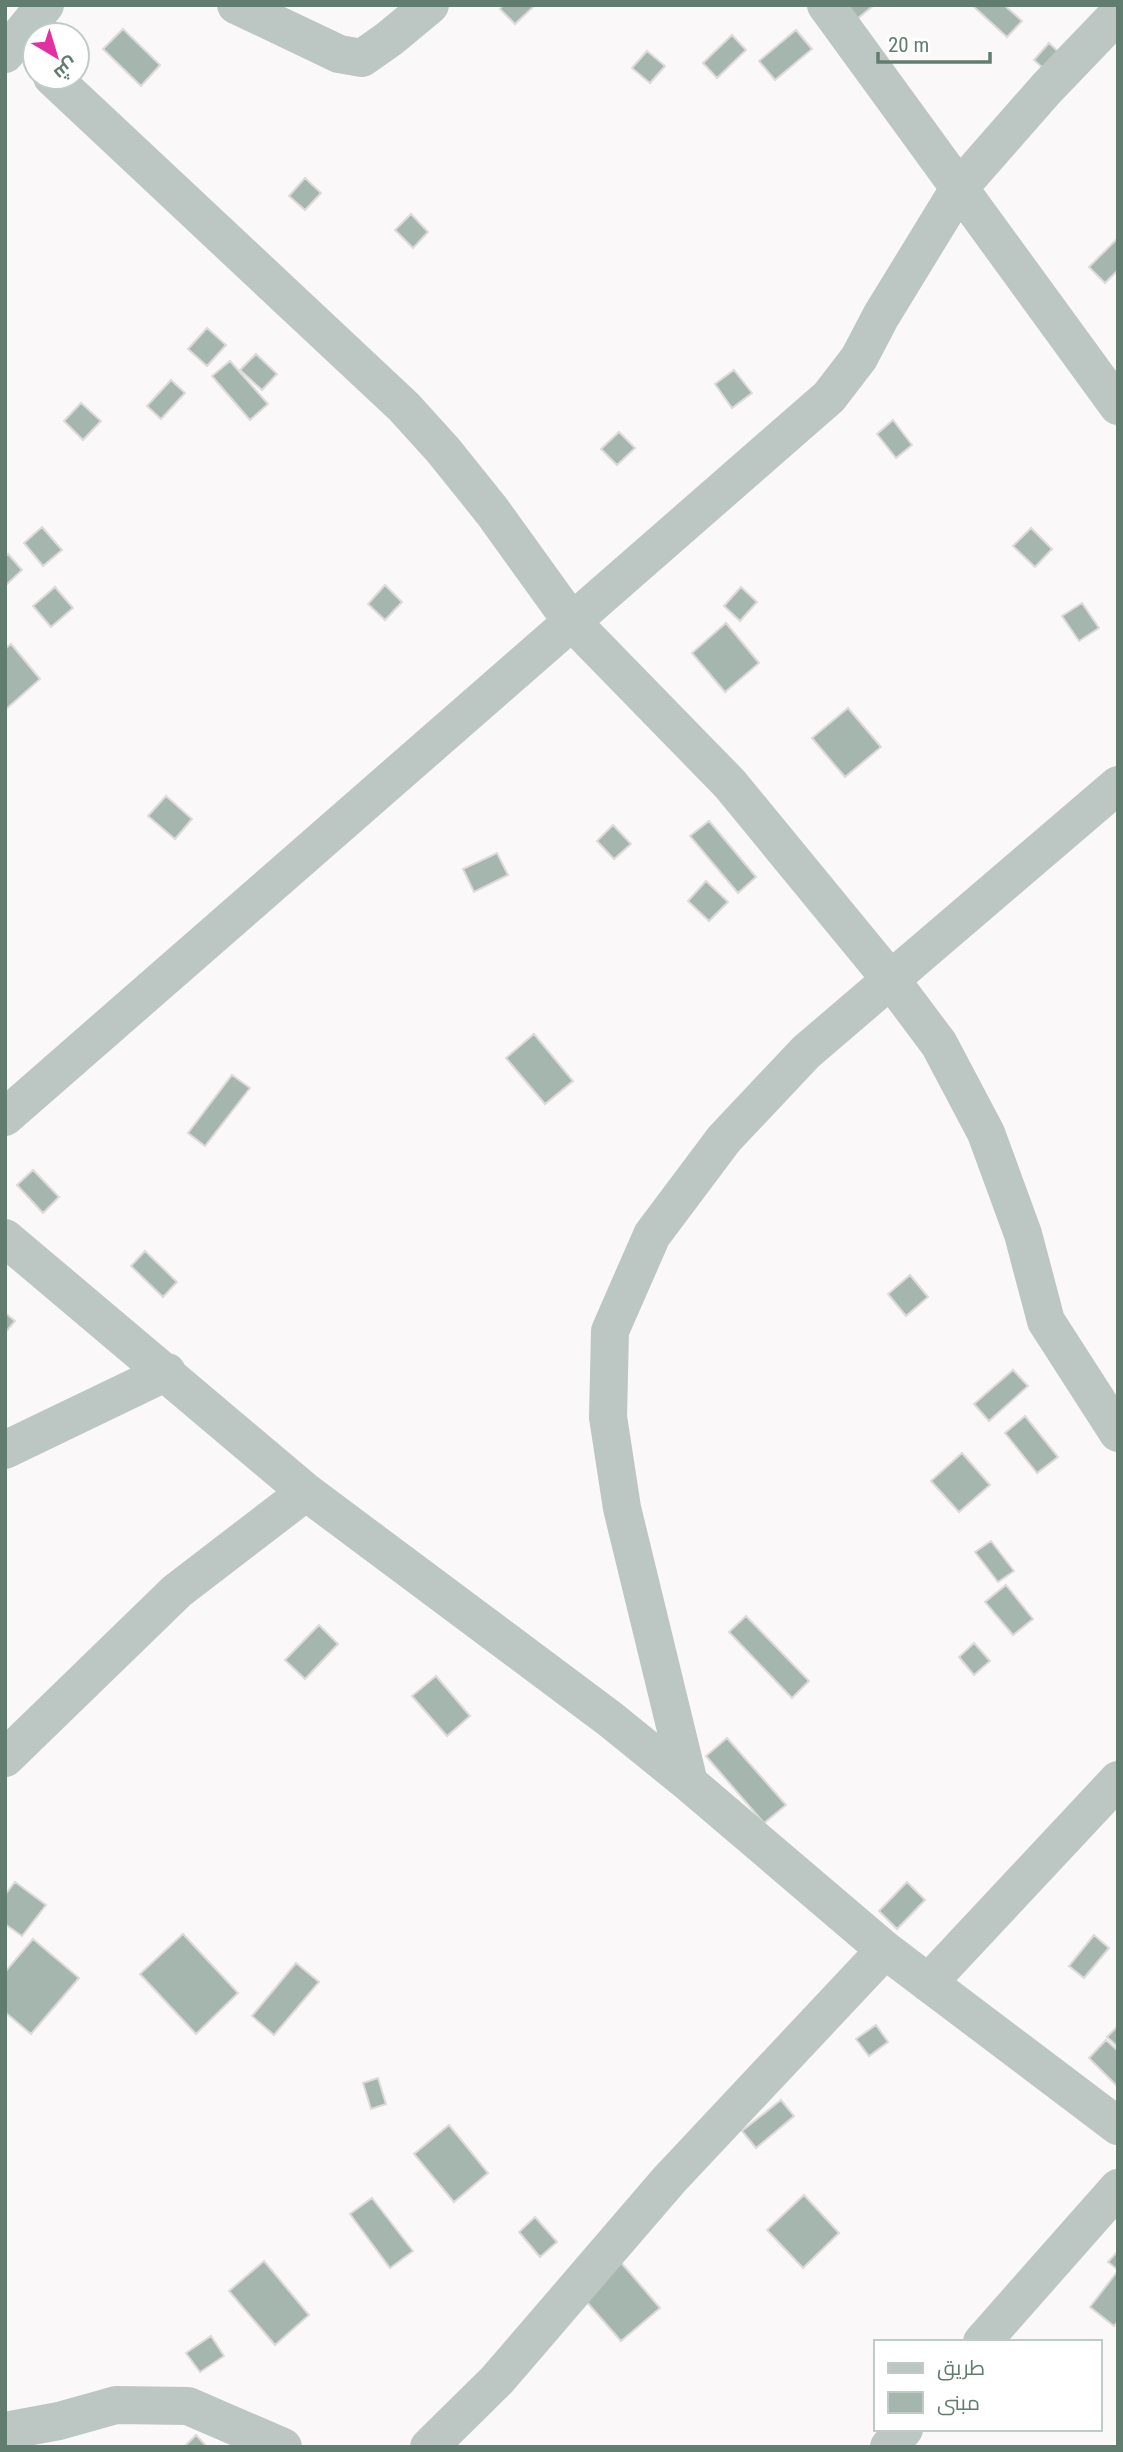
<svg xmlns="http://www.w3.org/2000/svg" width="1123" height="2452" font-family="'Roboto Condensed',Cairo,sans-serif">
<rect width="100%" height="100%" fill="#faf8f8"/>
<path fill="#a5b6ae" stroke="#dcdada" stroke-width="2" d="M503,5h29l2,1 -19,18 -15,-15z
M838,5h36l-22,18z
M972,5h32l18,16 -15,16z
M123,29l37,36 -19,21 -38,-37z
M796,30l16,19 -37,31 -16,-19z
M732,35l14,15 -29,28 -14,-15z
M1049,43l18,17 -14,17 -19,-17z
M647,51l18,15 -15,17 -18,-15z
M305,178l16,15 -16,17 -16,-14z
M411,214l17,18 -15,16 -18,-18z
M1118,238v32l-13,13 -16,-16z
M207,328l19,17 -19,21 -19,-17z
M256,354l21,20 -15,16 -22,-20z
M230,361l38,43 -18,16 -38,-44z
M734,370l18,23 -20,15 -17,-24z
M171,380l14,13 -24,26 -14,-13z
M81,403l20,18 -18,19 -19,-19z
M893,420l19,25 -16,13 -19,-24z
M619,432l16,16 -18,17 -16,-16z
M42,527l20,23 -19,16 -19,-23z
M1031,528l21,21 -17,18 -22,-21z
M8,554l14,16 -17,16v-29z
M385,585l17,17 -17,18 -17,-16z
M55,587l18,21 -22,19 -18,-21z
M741,587l16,15 -17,19 -16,-15z
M1082,603l17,25 -20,13 -17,-25z
M726,623l33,40 -34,29 -33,-39z
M11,644l29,35 -35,31v-61z
M848,708l33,39 -36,30 -33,-39z
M166,796l26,23 -17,20 -27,-23z
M709,821l47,56 -18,16 -48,-57z
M613,825l18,19 -17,15 -17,-18z
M497,853l11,22 -34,17 -11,-23z
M706,881l22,21 -19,19 -21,-20z
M534,1034l39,47 -28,23 -39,-46z
M232,1075l18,13 -45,58 -17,-13z
M33,1170l26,27 -16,16 -26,-28z
M145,1251l32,31 -14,15 -32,-31z
M910,1275l18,22 -22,19 -18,-22z
M5,1313l10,8 -10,12z
M1013,1370l15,16 -39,35 -15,-17z
M1025,1416l33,41 -21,16 -32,-40z
M962,1453l28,32 -31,27 -28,-31z
M991,1541l23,30 -16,11 -23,-30z
M1006,1585l27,34 -20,16 -28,-33z
M746,1616l63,65 -17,17 -63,-66z
M319,1625l19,19 -33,35 -20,-19z
M974,1643l16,18 -16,14 -15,-18z
M436,1676l34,40 -23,20 -35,-40z
M727,1738l59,67 -22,18 -58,-67z
M15,1882l31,23 -24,31 -17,-12v-29z
M907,1882l18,18 -28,29 -18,-18z
M183,1934l55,59 -42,41 -56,-60z
M1094,1935l15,13 -25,30 -15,-12z
M33,1939l46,39 -48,56 -26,-22v-40z
M296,1963l23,19 -45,53 -22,-19z
M876,2025l12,17 -19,14 -13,-17z
M1118,2026v21l-11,-10z
M1106,2040l12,11v36l-29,-29z
M378,2078l8,26 -15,5 -8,-26z
M781,2100l13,16 -38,32 -14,-17z
M449,2125l39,48 -34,29 -40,-48z
M804,2195l35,38 -36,35 -36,-38z
M372,2198l41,53 -23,17 -40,-54z
M535,2217l22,25 -17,15 -21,-25z
M1118,2251v19l-10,-8z
M618,2259l42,49 -39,33 -42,-48z
M264,2261l45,54 -34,30 -46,-54z
M1117,2272l1,49 -4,5 -24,-19z
M211,2336l13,20 -24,16 -14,-19z
M196,2435l11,12h-23z"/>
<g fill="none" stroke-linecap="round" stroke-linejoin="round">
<path stroke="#bcc6c2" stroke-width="38" d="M236,5l103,49 23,4 27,-19 41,-34
M826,5l292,401
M5,54l40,-49
M52,77l352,330 39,43 49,61 80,111 158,162 161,196 48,64 47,89 37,101 23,87 72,112
M5,1117l824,-720 30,-39 22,-42 79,-129 86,-98 72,-75
M5,1238l301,254 304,227 79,64 196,167 233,176
M5,1450l162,-78
M5,1758l172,-167 129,-99
M689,1783l-67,-275 -14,-91 2,-86 42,-96 72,-96 82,-87 312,-267
M928,1983l190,-203
M982,2342l136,-154
M5,2431l54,-10 57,-16 72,1 95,41
M429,2447l68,-67 172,-200 216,-230
M889,2447l15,-18"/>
</g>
<rect width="1123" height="2452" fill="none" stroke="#607d70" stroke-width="14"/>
<rect x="874" y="2340" width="228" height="91" fill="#ffffff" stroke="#bfcbc6" stroke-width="2"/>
<rect x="888" y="2363" width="35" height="10" fill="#bcc6c2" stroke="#bfcbc6" stroke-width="2"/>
<text x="937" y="2375" font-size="21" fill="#607d70">طريق</text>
<rect x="888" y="2392" width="35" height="21" fill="#a5b6ae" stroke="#bfcbc6" stroke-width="2"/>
<text x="937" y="2410" font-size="21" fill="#607d70">مبنى</text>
<g transform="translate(56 56) rotate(142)"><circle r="33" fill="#ffffff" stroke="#bfcbc6" stroke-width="2"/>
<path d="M0-5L12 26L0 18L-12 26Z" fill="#e230a2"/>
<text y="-10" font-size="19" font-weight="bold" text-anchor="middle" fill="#607d70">ش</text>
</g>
<path d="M878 52v10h112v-10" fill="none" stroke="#607d70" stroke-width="3.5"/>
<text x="888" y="52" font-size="21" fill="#607d70" stroke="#ffffff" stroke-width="5" paint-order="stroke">20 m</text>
</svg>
